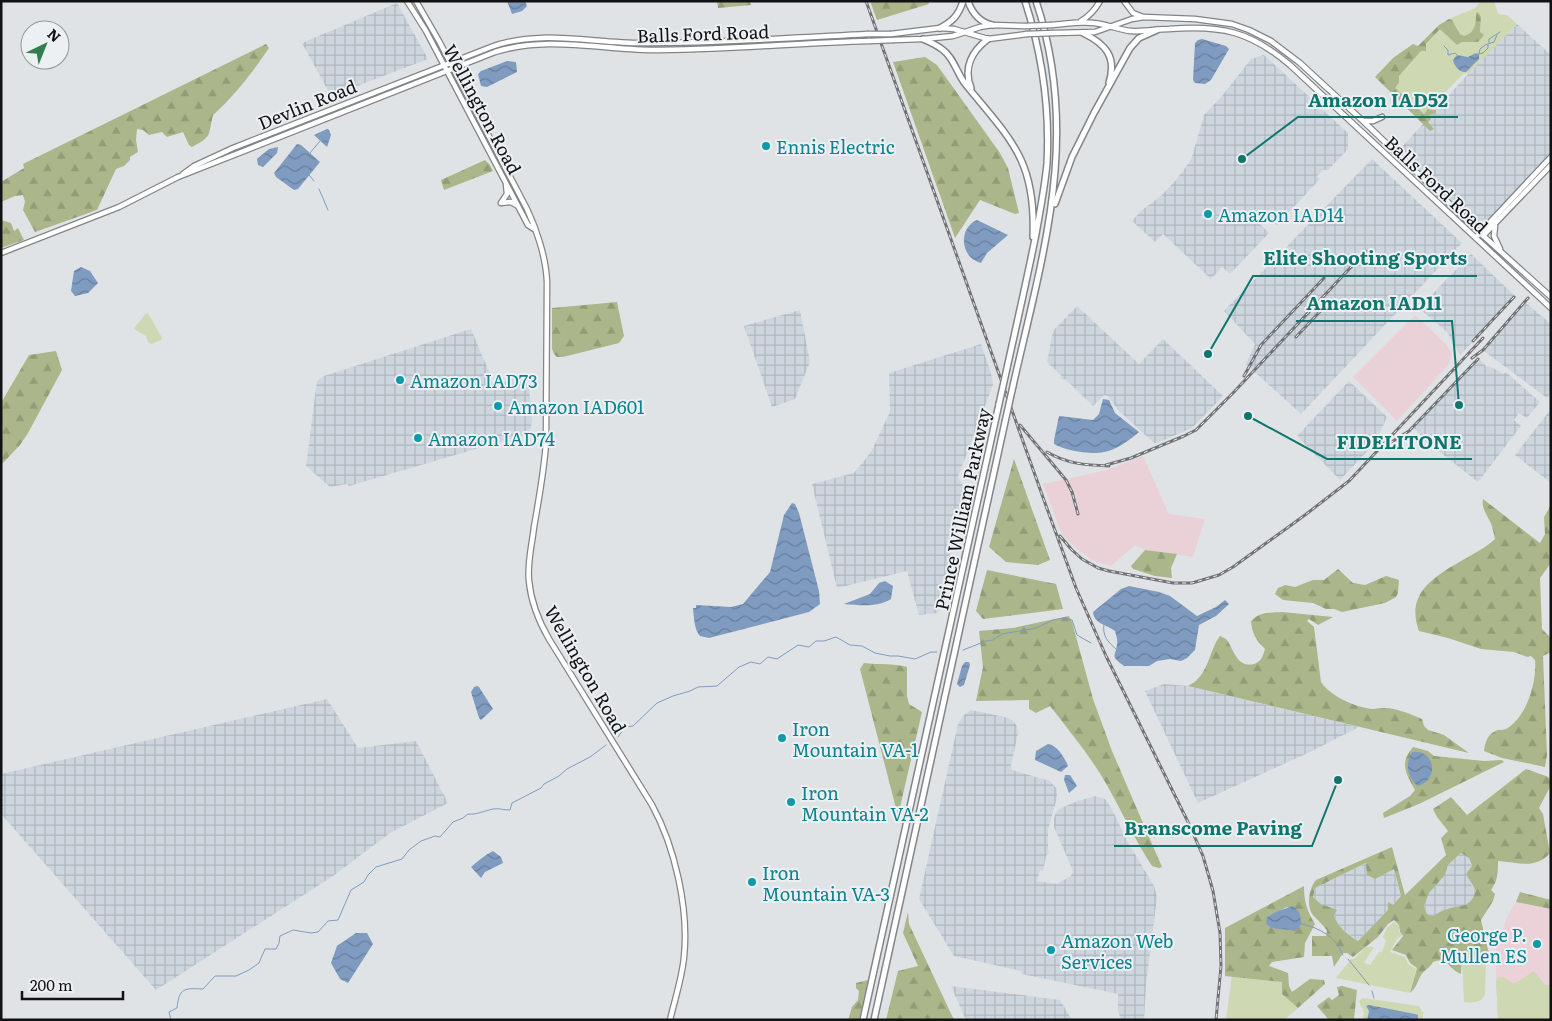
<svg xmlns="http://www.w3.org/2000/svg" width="1552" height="1021" font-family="Literata,serif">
<defs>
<pattern id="industrial-grid" width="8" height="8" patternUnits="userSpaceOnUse" patternTransform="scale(1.25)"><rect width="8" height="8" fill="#cdd6df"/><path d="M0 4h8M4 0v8" fill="none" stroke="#afb7be"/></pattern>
<pattern id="forest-firs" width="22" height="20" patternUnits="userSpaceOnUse" patternTransform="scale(1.25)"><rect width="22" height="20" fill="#abb78a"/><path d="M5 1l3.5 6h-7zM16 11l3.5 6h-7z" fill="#929c76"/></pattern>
<pattern id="water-waves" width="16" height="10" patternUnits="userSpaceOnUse" patternTransform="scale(1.25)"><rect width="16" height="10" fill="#7f9cc0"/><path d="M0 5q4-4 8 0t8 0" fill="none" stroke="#677e9b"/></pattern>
</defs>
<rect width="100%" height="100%" fill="#dfe3e6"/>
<path fill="#ead1d8" d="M1415,315l32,30 5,10 -4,10 -51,56 -44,-44z
M1143,456l26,58 36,5 -12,38 -48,-7 -10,-5 -24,21 -15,-4 -18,-12 -16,-15 -19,-51 64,-14z"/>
<path fill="url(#industrial-grid)" d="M397,3l31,56 -97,37 -29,-53z
M1517,24l34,31v97l-60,65 -7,6 -8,1 -55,-51 -6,-11 -14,-14 68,-75z
M1264,55l54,50 2,6 2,-2 26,24v16l-20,21h-5l-6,6 3,3 -43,46 -4,-4 -3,2 -12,-12 -2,1 -1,3 -2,2 16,16 -39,41 -8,-7 -11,12 -48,-45 -8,8 -23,-21 10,-11 19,-14 15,-16 15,-20 13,-45 18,-19 29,-37z
M1372,159l90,84 -161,171 -55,-50 9,-20 -31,-33z
M1471,254l45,43 -56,58 -13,-23 -28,-24z
M1525,302l26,22v69l-4,5 -63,-47z
M1077,306l62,58 24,-25 60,57 -31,32 -35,15h-3l-36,-33 -10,-14 -4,-1 -11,11 -28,-27 -2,1 -2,-2 1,-2 -15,-14 6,-31z
M800,310l10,52 -15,37 -23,8 -28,-81z
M471,329l19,45 1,4 -2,1 1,3 2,-1 1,3 4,-3 2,3 11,-4v-2l11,-3 4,8h2l2,4 3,33 -1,8 -4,6 -178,52 -2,-2 -17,3 -24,-21 11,-85 7,-5z
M981,344l10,29 2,12 -35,92 6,11 -26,125 -19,2 -12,-44 -70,17 -25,-104 42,-11 17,-21 19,-40 -1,-39z
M1479,359l8,8 2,-1 15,8 2,-2 34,30 -13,16 -8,-5 -5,7 7,6 -43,56 -51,-40 -13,-14z
M1349,381l38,36 -12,26 -35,37 -43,-44z
M1551,409v74l-36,-28z
M1164,684l24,2 171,41 -49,25 -112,51 -53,-112z
M327,699l31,49 58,-7 32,62 -58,30 -57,43 -177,114 -155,-176v-40z
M971,710l38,8 3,2 5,6 1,7 -7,33 1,4 38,11 7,8v8l-9,33v20l1,2 -3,4 -3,15 -3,-1 -3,11 20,3 14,-8 2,-5 -19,-44v-9l3,-8 18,-8 20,-6 10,3 7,10 14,30 28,47 3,11 -11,88 -2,35h-23l-3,-9v-17l-96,-20 -1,-3 -67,-15 -35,-57 39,-175 6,-9z
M1461,853l8,5 3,9 -1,17 5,7 -3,8 -8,8 -18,2 -15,7 -5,-2 -3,-8 4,-13 17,-18 3,-10z
M1367,863l27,6 7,27 -8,9 -5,-2v7l-30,31 -16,-12 -6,-8 -2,-5 3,-5 -16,-7 -8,-7 2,-9z
M951,986l109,14 12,20h-106z"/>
<path fill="#ebd1d8" d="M1516,902l35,7v111h-53l-3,-68 12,-35z"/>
<path fill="#ced8b2" d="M1481,1h13l4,13 9,1 10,9 -48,49 -6,1 -39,40 -30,-26 4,-3 1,-9 40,-46 2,-1 16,15 23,-12 1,-15h-5c2,9 -4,16 -12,19l-4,-2 -8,-14 -3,-1 26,-11z
M148,313l14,25 -1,2 -10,4 -3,-2 -2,-6 -12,-7c1,-3 8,-9 11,-15z
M1394,922l5,4v6l3,3 -5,4 -7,13 15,5 3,7 8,5 -6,24 -74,-15 15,-19h3l12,-12h8l-10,16 6,2 9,-13h3l4,-11 -3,-4 4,-9z
M1462,958h24l-1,36c-3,9 -13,9 -21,8z
M1534,971l11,14h6v35h-53l-2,-38 1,-4 6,-1 11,7z
M1232,975l50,7v12l16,14 -14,12h-58z
M1363,998l56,8 4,7v7h-5v-3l-3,-3 -49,-8 3,5 -2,9h-5l2,-7 -5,-12z"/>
<path fill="url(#forest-firs)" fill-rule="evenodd" d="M717,1h33l1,4 -33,3z
M870,1h58l1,3 -52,16z
M1478,12l3,5 -1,15 4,3 -6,7h-16l-5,3 -16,-15h-2l-13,14v7h-5l-22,25v7l-4,5 29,26 4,-5 8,1v3l-6,2 1,4 -3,3 6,7 -4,2 -55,-54 18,-19 20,-14 5,2 21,-21 10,-6 3,1 8,14 4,2c12,-4 12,-13 12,-23z
M266,44l3,4c-17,25 -34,47 -56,67 -5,20 0,21 -21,32l-3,-2 -6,-13 -16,5 -5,-5 -13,3 -6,-5 -6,-1 -1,11 2,12 -8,5v3l-6,6 -8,3 -19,41 -62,22 -12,-22 2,-8 -2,-7 -8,1 -14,6v-20l23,-14 -1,-4z
M925,57l12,8 63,88 8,15 11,45 -4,1 -35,-14 -25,38 -62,-176z
M485,160l5,5 3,6 -49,19 -3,-10z
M1,220l10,3 3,8 4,-3 6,12 -23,8z
M617,302l7,34 -5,7 -56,14h-6l-3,-3 -2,-5v-41z
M56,351l6,19 -34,63 -8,12 -19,20v-62l28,-48z
M1014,459l36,101 -12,5 -32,-3 -17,-15z
M1483,499l57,44 5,-9 -1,-17 7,-12v58l-11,15 2,51 9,9v14l-8,4 4,99 -2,12 -43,-9 -18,-7c1,-9 4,-18 14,-21 3,0 5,0 8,-1 21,-12 31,-47 29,-69l-4,-4 -4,1 -13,-5 -33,-3 -33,-11 -29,-7c-20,-53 48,-66 76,-92 -1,-4 -2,-9 -3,-13 -3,-9 -11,-16 -9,-27z
M1145,550l32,4 -6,14 1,10 -17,-2 -22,-7 -2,-3z
M1338,569l15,14 12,2 21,-9 13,4 -1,13 -2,4 -11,6 -43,9 -8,-3h-8l-13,-6 -30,-3 -8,-6 3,-6 7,-3 10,2 18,-7h11z
M987,570l69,14 7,25 -80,10 -7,-8z
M1282,612l51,5 -15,8 -9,-6 -2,2 7,6 7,55c9,14 34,25 51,27 4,0 8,-1 12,-1 13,0 26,6 38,11l2,7 4,4 16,5 25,18 -281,-67c21,-10 20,-34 32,-50 2,1 5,2 7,4 7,10 10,28 27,24 7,-2 9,-8 11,-15 -9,-9 -13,-15 -14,-28 10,-10 17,-8 31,-9z
M1069,616l3,6 21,77 19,52 50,116 -3,1 -7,-2c-19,-29 -33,-61 -51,-91 -15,-24 -34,-47 -51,-69l-14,7 -7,-4v-9l-53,1 7,-34 -4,-36 34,-3z
M864,663c15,2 28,0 43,4v29l2,8 13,8 -24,104 -38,-147z
M1413,747l15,4 6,5 50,5 18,-1 2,2 -85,42 -35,14 -1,-5 27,-17 5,-6c-9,-17 -16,-26 -2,-43z
M1526,769l20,7 5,3v6l-12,23 4,6 7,39c-15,17 -32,9 -52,8 0,11 0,20 -7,29l4,4 -2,7 -12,19 8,34 -1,3 -26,1 -1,16c-13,-5 -12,-18 -28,-12 -3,6 -9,8 -12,13 -4,7 -4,12 -11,18l7,-25 -7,-5 -4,-8 -14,-5 11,-14 -3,-4 -1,-7 -5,-5 -6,4 -10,13 -25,20 -6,-4h-4l-9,14 -2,-11h-20v-20h14l1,-5c-4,-7 -9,-10 -14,-16 -7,-8 -4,-27 3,-35l76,-33 13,48 41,-40 -5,-17 7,-7 -11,-14 -4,-8 18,-12 16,18zM1461,853l8,5 3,8 -6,8 10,17c-7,18 -13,13 -29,18 -5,1 -10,5 -15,7l-5,-2 -3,-8 5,-13 16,-18 3,-10zM1366,863l1,12 8,4 19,-10 7,27 -8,9 -5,-3v8l-30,31c-10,-6 -20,-14 -24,-25l3,-6 -16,-6 -8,-7 2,-9z
M1304,886c0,16 3,25 11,38l-10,19 -1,14 -32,5 -3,4 19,7 1,13 3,6 18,-13 14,1 1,4 -27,24 -16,-14v-12l-57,-6v-48zM1287,907l12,8 3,9 -7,6 -28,-13z
M1520,892l31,8v9l-35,-7z
M908,912l1,12 45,96h-68l12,-49 20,-5 -15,-33z
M868,980l-9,40h-11l4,-13 6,-7 1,-9 -3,-3v-5z
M1342,986l15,4 -3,29 -25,1 -12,-14 12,-9 3,3 7,-5 -2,-8z"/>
<path fill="url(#water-waves)" d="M507,1h18l2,5 -5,5 -10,3z
M1202,39l24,7 3,3 -18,31 -6,4 -10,-1 -2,-3 2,-37 3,-3z
M1476,53l3,1v5l-13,13c-6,1 -12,-6 -13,-12l4,-5 11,2z
M507,61l9,1 1,10 -30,15 -6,-1 -3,-12 3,-3z
M327,129l2,1 2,5 -4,12 -13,-12z
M297,144l4,1 19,17 -22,27 -4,1 -18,-13 -2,-4z
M278,147l-1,6 -14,14 -5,-2 -1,-6 12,-10z
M977,220l31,15 -21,18 -6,10c-21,-5 -23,-35 -4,-43z
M81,267l9,4 8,12 -10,10 -13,3 -4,-5 3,-20z
M1103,399l6,1 6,13 24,19c-9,8 -23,18 -35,20 -14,3 -37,-1 -50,-8v-4l5,-24 34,4 6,-6z
M792,503l3,1 4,9 20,78 1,13 -11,8 -100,26 -9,-2c-6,-7 -6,-19 -7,-28h3v-3l35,2 12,-3 27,-32 14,-57z
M885,581l8,5 -2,13c-15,9 -31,6 -47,5l26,-10 9,-11z
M1129,586l30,6 11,4 27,20 19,-9 9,-7 4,4 -13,12 -17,9 -4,25 -8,8 -6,3 -11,-2 -13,2 -8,5h-25c-15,-11 -8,-9 -7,-22 1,-4 -1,-9 -2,-13 -9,-7 -21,-7 -22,-19l28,-23z
M965,662h4l1,3 -6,20 -4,2 -3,-3 5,-18z
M477,686l2,1 14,22 -12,11 -2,-2 -8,-26 3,-5z
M1048,744c9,1 17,14 20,22l-7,6 -26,-12 1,-9z
M1412,752c23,-3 28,27 6,34 -11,-9 -13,-22 -6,-34z
M1065,775h5l7,11 -8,7 -5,-13z
M493,851l8,6 2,6 -18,9 -4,6 -10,-11c7,-6 14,-12 22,-16z
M1293,906l6,6 3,12 -7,7c-10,-3 -20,1 -29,-7l1,-7 11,-6z
M356,933h11l6,11 -25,39 -8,-4 -9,-16 6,-17z
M1369,1005l46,9 3,1v5h-51l2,-9 -3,-5z"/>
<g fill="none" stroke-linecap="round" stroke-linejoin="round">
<path stroke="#7f9cc0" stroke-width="1" d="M1489,43v-4l11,-7
M1444,46l4,4v5l7,-2 2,2
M1479,54l1,-5 5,-4 9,-3 3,-7
M1479,54l4,-1 5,-5v-3
M310,153l10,-12
M309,175l5,6
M319,189l9,21
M1104,624c-2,12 4,18 12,25
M963,650l23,-9 7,-1 9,-6 34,-6 17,-8 11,-2 8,2 5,15 14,8
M618,737l7,-10 8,-1 24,-23 16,-7 17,-5 8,-4 19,-1 22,-19 12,-5 9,2 8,-7 9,2 21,-14 11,2 7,-6h8l12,-4 14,8 12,1 13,7 15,3h8l17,3 16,-7h6
M1302,924c18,4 34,13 41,31
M1348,959l21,26
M1372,991l2,7
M171,1020l-2,-8 8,-4c2,-20 7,-20 26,-19l12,-13h21l13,-6 10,-7 6,-14h11l3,-6 1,-7 13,-6 18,3 7,-1 10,-11 10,-1 13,-30 13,-8 4,-7 8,-8 26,-8 7,-9 12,-9 14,-5 5,1 13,-15 10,-4 5,-4c9,1 15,-3 25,-5 6,-1 11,1 17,1l2,-7 29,-15 3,-4 15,-8 8,-7 23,-12 16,-12"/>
<defs>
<path id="major" d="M407,1l19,30 102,194 6,4
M416,1l23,40 88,168c10,21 19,49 20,73l-1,161c-2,28 -7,56 -12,84 -2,18 -7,36 -5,54 2,21 9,39 20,58l103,166c23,42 37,104 32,152 -2,21 -9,42 -14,63
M1124,1l9,12 10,4
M1081,21c9,-5 14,-11 19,-20
M1052,25c14,-1 28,-4 42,-2 12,1 25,7 37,8 13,1 26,-2 38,-2 52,-4 81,2 121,36l261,243
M1054,33l41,-1 37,-13 12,-2 51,2 37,5 17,6 22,11 29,22 63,58 116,111 72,65
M891,34l49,-6 14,1 34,10 39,-5
M894,40l29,-1 30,-3 27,-9 12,-2 33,1
M1364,121h9l9,-4
M183,174l11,-8 39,-18 258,-101c49,-18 100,-4 151,-4 75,0 150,-5 225,-9
M501,203l6,-9 -1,-10
M501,203l10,-1 7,4
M1495,226l-1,10 6,13
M1478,235l73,-78
M1483,236l68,-71
M1,253l118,-46 59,-30 317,-125c51,-16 103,-3 155,-2 73,0 146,-7 220,-9"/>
<path id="highway" d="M968,1c4,12 12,21 24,24
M940,28c12,-6 19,-13 23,-27
M1083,33c23,11 34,24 26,50
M923,39c7,3 14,6 20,11 11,8 14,24 23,35 45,55 70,75 67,152
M971,88c-8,-20 1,-37 17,-49
M1055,204l17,-47 22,-44 36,-65 9,-10 18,-8
M1007,368c10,-45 20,-89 29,-134 4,-24 9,-47 11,-71 3,-55 -5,-109 -22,-162
M1013,386c30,-133 68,-250 23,-385
M863,1020l136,-616
M874,1020l131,-598"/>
</defs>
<use href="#major" stroke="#828588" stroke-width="7"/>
<use href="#highway" stroke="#828588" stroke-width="8"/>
<use href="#major" stroke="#fff" stroke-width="4.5"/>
<use href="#highway" stroke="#fff" stroke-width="5"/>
<defs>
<path id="rail" d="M866,1l179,502 31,85 30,68 82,166 15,34 10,35 7,42 1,33 -5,54
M1296,337l31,-33
M1473,341l41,-44
M1472,358l11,-8 45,-52
M1244,376l17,-31 63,-67
M1020,425l46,55 6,12 6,22
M1390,443l19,-12 69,-72
M1047,452c20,12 39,13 62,14
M1106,465l25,-7 53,-22 12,-6 37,-37 133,-142
M1060,536l12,14 10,9 16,9 11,3 64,12h19l27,-8 14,-8 72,-52 44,-34 134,-143"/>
</defs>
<use href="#rail" stroke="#707274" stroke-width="3"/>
<use href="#rail" stroke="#ecf0f3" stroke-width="1" stroke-dasharray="4" stroke-linecap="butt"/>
<defs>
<path id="major-bridge" d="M1025,26l27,-1
M867,34h24
M1027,34l27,-1
M870,41l24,-1"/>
<path id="highway-bridge" d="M999,404l8,-36
M1005,422l8,-36"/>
</defs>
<use href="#major-bridge" stroke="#828588" stroke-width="7" stroke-linecap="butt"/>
<use href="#highway-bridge" stroke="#828588" stroke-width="8" stroke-linecap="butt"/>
<use href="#major-bridge" stroke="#fff" stroke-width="4.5"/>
<use href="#highway-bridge" stroke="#fff" stroke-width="5"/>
</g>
<g fill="#0f9aa8" stroke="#ecf0f3" stroke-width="2">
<circle cx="766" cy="146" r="5"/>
<circle cx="1208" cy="214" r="5"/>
<circle cx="400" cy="380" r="5"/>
<circle cx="498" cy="406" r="5"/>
<circle cx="418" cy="438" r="5"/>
<circle cx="782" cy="738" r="5"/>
<circle cx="791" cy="802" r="5"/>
<circle cx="752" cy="882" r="5"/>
<circle cx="1537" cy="944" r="5"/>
<circle cx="1051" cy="950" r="5"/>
</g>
<g text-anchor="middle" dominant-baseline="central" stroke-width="4" stroke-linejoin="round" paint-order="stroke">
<g font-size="18" fill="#111213" stroke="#ecf0f3">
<text transform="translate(703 33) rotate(-2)">Balls Ford Road</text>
<text transform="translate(307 104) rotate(-22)">Devlin Road</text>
<text transform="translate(483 109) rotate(62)">Wellington Road</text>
<text transform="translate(1437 184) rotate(43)">Balls Ford Road</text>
<text transform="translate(962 509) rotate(-78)">Prince William Parkway</text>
<text transform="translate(586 669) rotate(60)">Wellington Road</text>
</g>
<g font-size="18" fill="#0d838f" stroke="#ecf0f3" text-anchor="start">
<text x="776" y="146">Ennis Electric</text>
<text x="1218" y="214">Amazon IAD14</text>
<text x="410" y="380">Amazon IAD73</text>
<text x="508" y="406">Amazon IAD601</text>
<text x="428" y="438">Amazon IAD74</text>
<text x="792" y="728">Iron<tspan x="792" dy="21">Mountain VA-1</tspan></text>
<text x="801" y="792">Iron<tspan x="801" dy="21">Mountain VA-2</tspan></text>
<text x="762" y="872">Iron<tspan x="762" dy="21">Mountain VA-3</tspan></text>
<text x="1527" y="934" text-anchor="end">George P.<tspan x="1527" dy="21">Mullen ES</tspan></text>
<text x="1061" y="940">Amazon Web<tspan x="1061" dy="21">Services</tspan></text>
</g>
</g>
<path fill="none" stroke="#0f766e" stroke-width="2" d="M1242 159L1298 117H1458M1208 354L1253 276H1477M1459 405L1452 321H1296M1248 416L1327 459H1472M1338 780L1312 846H1114"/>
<g fill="#0f766e" stroke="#ecf0f3" stroke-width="2">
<circle cx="1242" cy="159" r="5"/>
<circle cx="1208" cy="354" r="5"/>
<circle cx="1459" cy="405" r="5"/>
<circle cx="1248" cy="416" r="5"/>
<circle cx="1338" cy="780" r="5"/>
</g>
<g font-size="19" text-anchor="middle" font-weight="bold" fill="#0f766e" stroke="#ecf0f3" stroke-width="4" stroke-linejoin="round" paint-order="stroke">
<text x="1378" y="107">Amazon IAD52</text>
<text x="1365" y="265">Elite Shooting Sports</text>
<text x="1374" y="310">Amazon IAD11</text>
<text x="1399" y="449">FIDELITONE</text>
<text x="1213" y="835">Branscome Paving</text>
</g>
<rect width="1552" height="1021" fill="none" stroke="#111213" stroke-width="5"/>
<g transform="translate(45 45) rotate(43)"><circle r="24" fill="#ecf0f3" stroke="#949799"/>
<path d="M0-4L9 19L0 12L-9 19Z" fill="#317f4f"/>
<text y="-8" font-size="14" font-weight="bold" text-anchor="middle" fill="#111213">N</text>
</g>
<path d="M22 991v8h101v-8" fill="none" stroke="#111213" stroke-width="2.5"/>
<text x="30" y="991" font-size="15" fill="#111213" stroke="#ecf0f3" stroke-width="4" paint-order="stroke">200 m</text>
</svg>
